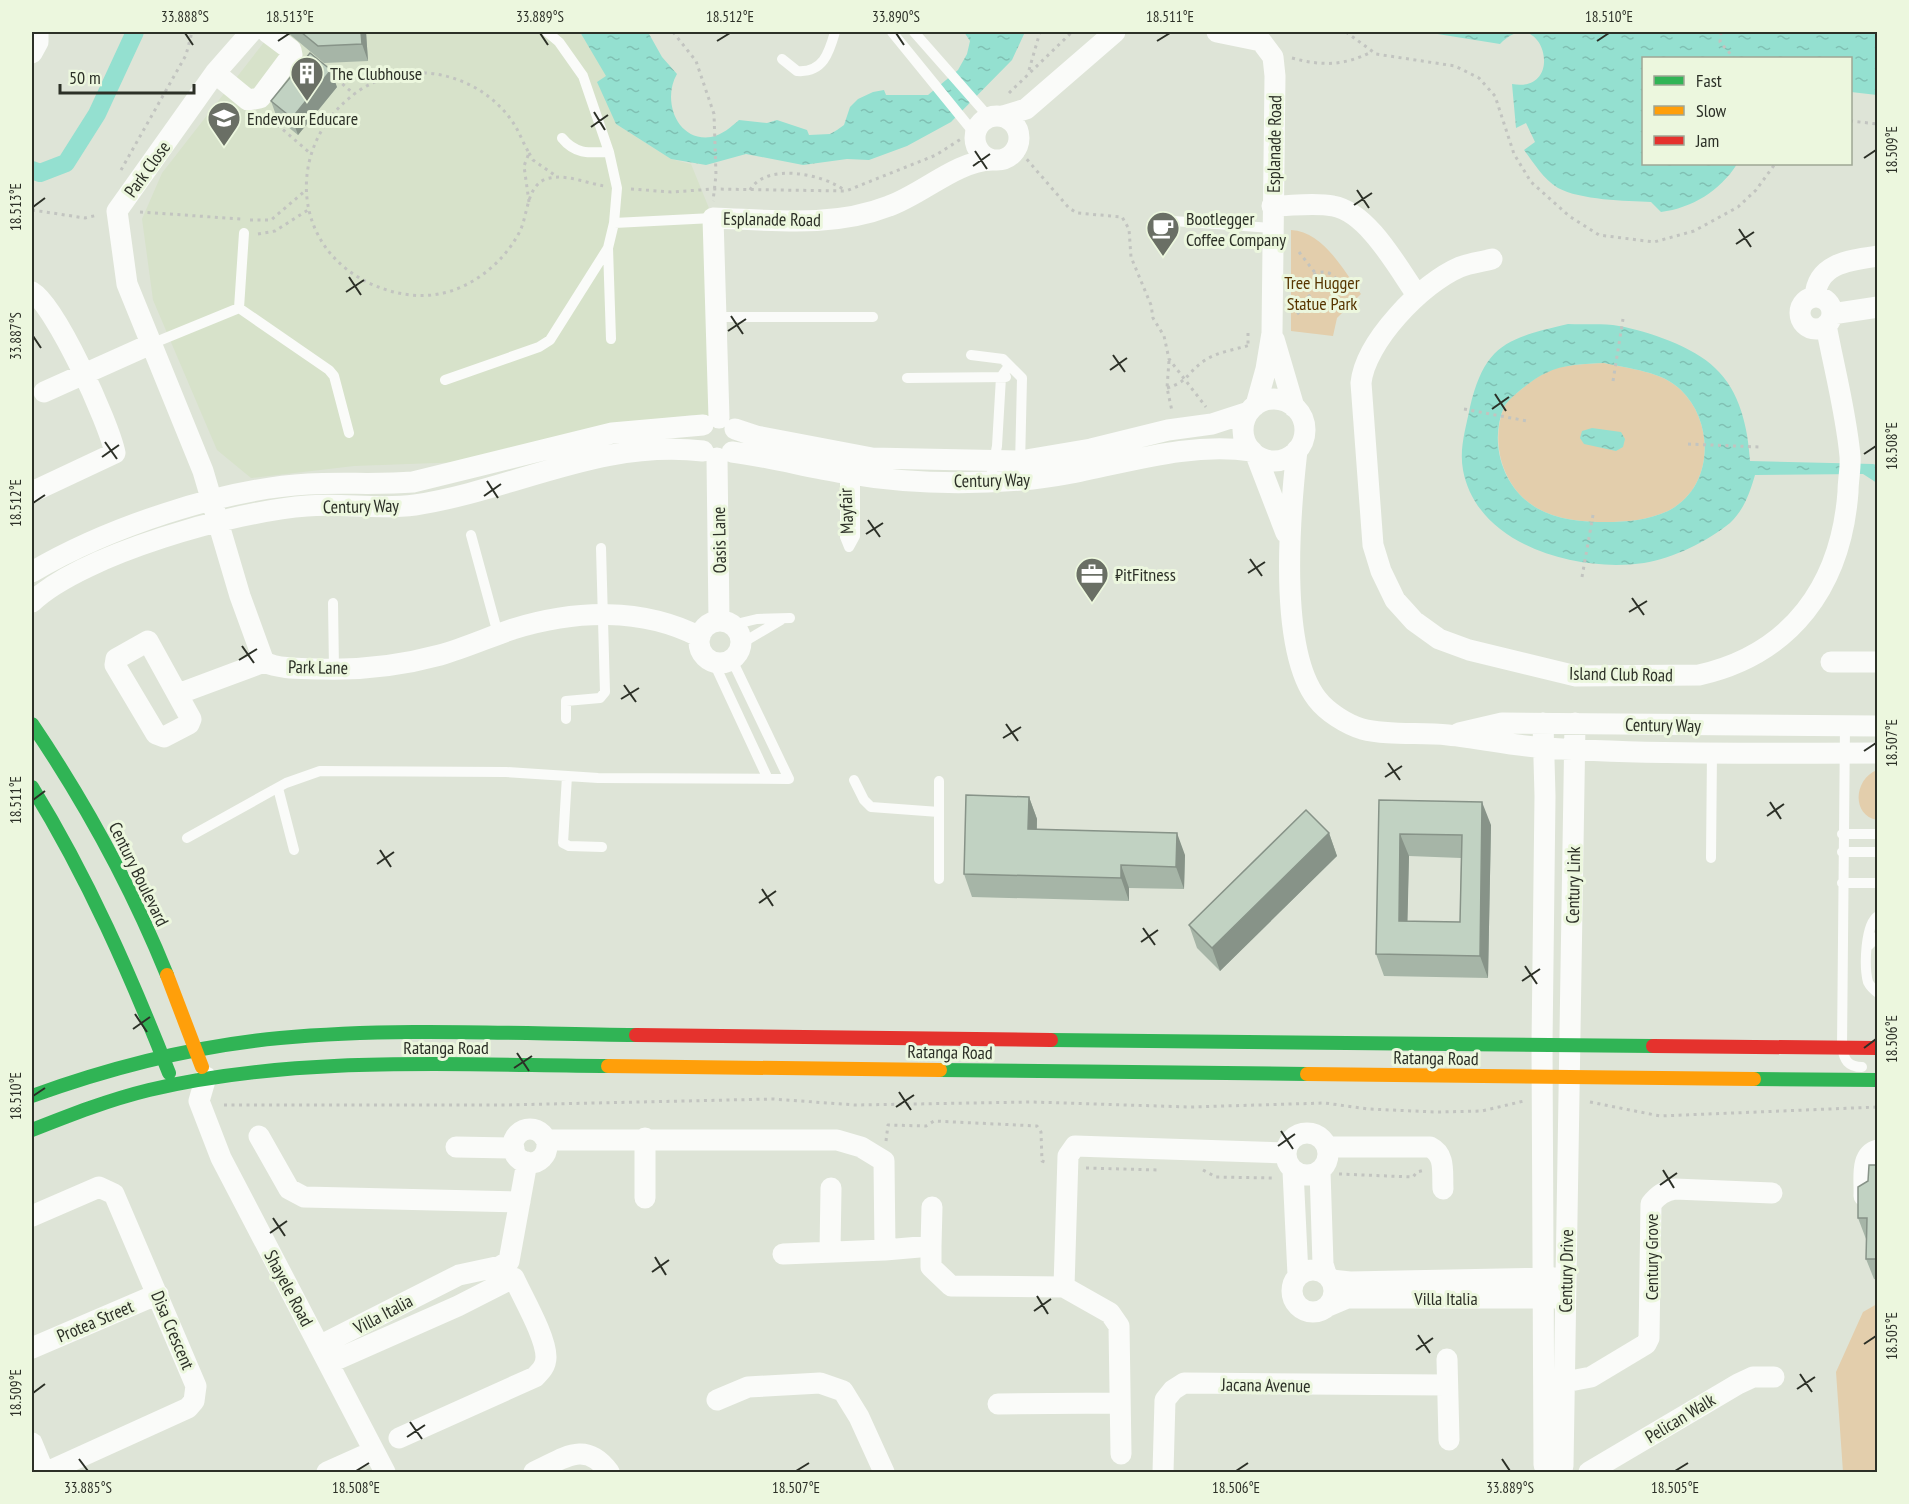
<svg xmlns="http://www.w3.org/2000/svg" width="1909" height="1504" font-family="'PT Sans Narrow',sans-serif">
<defs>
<pattern id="water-ripples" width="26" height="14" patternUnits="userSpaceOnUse" patternTransform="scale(1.5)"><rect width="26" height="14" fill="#94e0d0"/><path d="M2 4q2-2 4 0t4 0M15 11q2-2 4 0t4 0" fill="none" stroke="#80c0b3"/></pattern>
</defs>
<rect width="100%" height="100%" fill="#dee4d7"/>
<path fill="#d7e2ca" d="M272,32h308l27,44 9,48 55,35 20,5 22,54 6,200 -27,-3 -84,10 -144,37 -110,4 -103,12 -34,-28 -64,-150 -11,-81 20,-46z"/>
<path fill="#e3ceac" d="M1291,230c33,2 52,40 70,64l-24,24 -4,18 -42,-5z
M1604,363c25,6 58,8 77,27 34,33 33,98 -13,121 -20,9 -41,11 -62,11 -24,0 -50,-2 -71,-15 -33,-20 -45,-65 -31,-100 4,-9 32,-30 42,-35 17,-8 39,-8 58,-9z
M1877,770h1l-1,50c-26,-5 -23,-41 0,-50z
M1877,1304v168h-34l-7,-100 27,-60z"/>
<path fill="url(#water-ripples)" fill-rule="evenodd" d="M580,32h68l14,25 15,17c-15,25 -1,68 34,63 11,-2 20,-10 28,-17l28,3 10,-3 30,10 2,5 21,-1 7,-4 7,-5 6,-18 8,-8 15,-7 11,-2 2,5h42l30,-25 9,-16 3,-13 -6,-9h61l-13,28 -61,62 -44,24 -38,14 -22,-1 -44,6 -57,-11 -40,11 -35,-6 -55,-35 -19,-42 9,-6z
M1425,32h452v63l-26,-3 -1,-34h-206v106h93c-17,27 -45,44 -76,48l-10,-10c-25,-1 -71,-2 -93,-14 -15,-9 -24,-25 -34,-38l11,-8 -9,-19 -10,5 -4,-44c56,10 30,-84 -12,-40z
M1568,324c17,1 35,-1 51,2 29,5 75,21 96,42 25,23 33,60 35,93l123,3 4,1v18l-14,-9 -108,1c-5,17 -11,35 -25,48 -22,18 -58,36 -86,40 -66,10 -167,-17 -181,-93 -4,-22 3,-42 7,-63 15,-64 39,-69 98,-83zM1604,363c25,6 58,8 77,27 34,33 33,98 -13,121 -20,9 -41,11 -62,11 -24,0 -50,-2 -71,-15 -33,-20 -46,-65 -31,-100 4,-9 32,-30 42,-34 17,-9 39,-9 58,-10z
M1592,428l29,4 4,7 -2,8 -7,4 -32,-7 -4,-6 2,-7z"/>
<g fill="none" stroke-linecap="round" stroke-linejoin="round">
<path stroke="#94e0d0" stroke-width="18" d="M32,170l8,3 26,-10 31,-49 38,-82"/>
<path stroke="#c2c4c0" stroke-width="3" stroke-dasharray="3 4.5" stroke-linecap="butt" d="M673,32l23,29 18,53 2,61 -3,26
M1346,32l30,22 79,12 24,12 16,18 19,58 17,28 38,34 30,19 55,7 40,-11 44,-24 18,-17 19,-26
M1721,32l-1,10 14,16
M1292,58c29,8 52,8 79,-6
M1029,70l11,-38
M331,74l23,20
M1009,93l63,-61
M266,115l44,38
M1850,121l28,3
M1017,148l52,60 8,5 45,4 7,12 2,28 20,48 2,13 11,18 5,23 37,48
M529,153l4,7 23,16
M121,170l65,-115 6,-23
M631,189l40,3 43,-3 132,2 90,-36 25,-16
M750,190c16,-28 73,-16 94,0
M529,202l-5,-36 5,-13c-6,-10 -10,-22 -17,-32 -33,-47 -99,-63 -149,-33 -79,50 -76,162 13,198 19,8 42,12 63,8 33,-6 64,-31 80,-61 9,-16 7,-47 27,-54 18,-6 40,4 58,7
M32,210l53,8 13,-3
M140,212l101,7
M250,220h21l34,-29
M258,234l17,-3 33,-21
M1299,252l17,22
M1307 288a16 16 0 1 1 32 0a16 16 0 1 1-32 0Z
M1297,314l16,-14
M1248,333v13
M1169,361l-2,27 5,23
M1613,381l10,-62
M1167,388c20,-6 19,-13 34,-25 14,-11 33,-13 49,-18
M1464,409l63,12
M1688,444l71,3
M1582,577l11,-62
M1590,1102l70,14 218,-9
M224,1105h281l268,-6 82,6 177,-3 158,5 135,-4 43,6 68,3 46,-1 42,-10
M886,1141l2,-16 38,1 8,-5 103,5 4,6 1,29 6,2
M1086,1168l72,2
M1203,1170l13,7 60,1
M1339,1174l74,3 4,-5 8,-2"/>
<path stroke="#fafbf9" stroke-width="10" d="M892,32l83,102
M914,32l74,84
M782,59l15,12c26,2 32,-18 38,-39
M562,138c13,16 26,15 47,14
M1159,220l113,8
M614,223l99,-5
M608,248l3,91
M239,308l5,-75
M715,317h158
M151,344l88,-36 90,62 5,6 15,57
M971,355l32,4 19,19 -2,87
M907,378l99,-1
M445,380l94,-33 11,-7 58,-92 6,-25 3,-35 -8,-36 -26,-76 -24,-34 -12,-10
M845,473v64l4,10
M990,482l7,-36 4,-69 8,-11
M471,535l27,99
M849,547l6,-11v-61
M333,603l1,66
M732,625l25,-6 33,-1
M742,643l39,-23
M714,663l54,116
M566,719v-18l34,-3 5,-6 -4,-144
M1845,726l-3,321c2,13 6,20 20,20
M567,776l-4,67 6,3 33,1
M854,780l10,20 7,7 68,5
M278,788l16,62
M1842,834h36
M187,838l99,-55 34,-12 186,1 92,6 191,1 -57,-119
M1842,852h36
M1711,858l1,-106
M939,879v-98
M1842,883h36
M1878,916c-13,8 -14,51 -10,66 2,4 6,8 10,11
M1867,947l11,-11"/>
<path stroke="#fafbf9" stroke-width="21" d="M251,32l-36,41 -98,138 10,73 76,187 37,125 24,66
M1217,32l44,9 12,16 2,19 -3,257 -6,36 -10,36
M32,53l6,-11v-10
M215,73l33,27 12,-2 32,-43 -1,-5 -24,-18
M975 138a22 22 0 1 1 44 0a22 22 0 1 1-44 0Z
M1003,116l23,-7 89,-77
M1272,206c20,0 42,-4 61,0 35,6 65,62 84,89
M1492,259c-10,3 -22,4 -32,8 -38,16 -95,75 -99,116l12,162 8,26 14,29 19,21 25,18 30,11 107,26 123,-1c93,-21 142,-90 149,-183 0,-12 3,-25 2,-36 -4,-44 -16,-88 -24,-131
M32,292c24,14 77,131 83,161l-83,39
M1815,297c2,-34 35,-37 63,-41
M1800 313a16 16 0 1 1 32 0a16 16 0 1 1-32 0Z
M1832,314l46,-7
M1274,339l20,68
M44,392l107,-48
M1243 430a31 31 0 1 1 62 0a31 31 0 1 1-62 0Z
M719,418l-6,-200c59,2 120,10 176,-12 34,-12 67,-45 103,-46
M735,429l21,7 116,22 148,3 71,-12 77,-19 44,-6 37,-12
M1297,450c-7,62 -19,199 20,249 10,13 29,25 45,30 27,7 58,3 86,6 33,3 65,11 99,13 110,7 220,5 331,5
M732,452c38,5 75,15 112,21 57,10 120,12 178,7 78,-6 150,-40 230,-29
M1256,455l30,78
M717,458l2,163
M32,572c75,-44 189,-83 276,-88 35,-2 70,1 105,-2l199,-49 91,-8
M32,602c51,-48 204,-91 275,-96 36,-3 72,4 108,-1 99,-15 184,-66 288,-54
M699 642a21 21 0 1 1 42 0a21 21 0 1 1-42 0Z
M148,641l43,78 -2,5 -25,13 -8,-3 -41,-69 1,-6z
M264,662c18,8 39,6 59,7 38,1 80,-4 117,-14 25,-7 49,-18 73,-26 62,-19 129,-22 187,8
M1831,662h47
M178,694l86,-32
M1543,723l2,73 -3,249 2,420
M1459,733l43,-10 376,3
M206,1077l-7,24 22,57 164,314
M513 1146a17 17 0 1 1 34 0a17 17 0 1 1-34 0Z
M1286 1154a21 21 0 1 1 42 0a21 21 0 1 1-42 0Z
M259,1136l30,53 15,8 216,5
M546,1140h291l24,7 23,14 1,89 46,-4v21l20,19 113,1 4,-131 7,-10 210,7
M456,1147l58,1
M1327,1147h103c16,8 12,25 13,42
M1293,1171l5,104
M1320,1171l3,93 3,10
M1864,1196c1,-16 -5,-41 14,-46
M645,1198v-60
M32,1216l67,-29 15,7 82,192 -2,15 -6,7 -141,64
M931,1246l1,-39
M830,1252l1,-64
M783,1254l102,-4
M1292 1291a21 21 0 1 1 42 0a21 21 0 1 1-42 0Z
M503,1277l-2,-11 8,-5 18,-99
M1331,1280l19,2 205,-4
M1064,1287l46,26 9,13 2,128
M1328,1306l19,-8h210
M319,1346l140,-71 42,-9
M32,1348l126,-54
M1447,1359l2,81
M329,1363l129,-57 51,-26
M1565,1382l26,-5 55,-33 3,-6 2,-134c7,-9 13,-13 24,-15l97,4
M717,1400l31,-13 72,-4 23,8 16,26 25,55
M998,1404l122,-1
M399,1438l136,-61c6,-6 11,-11 11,-20 0,-20 -23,-59 -32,-79
M32,1443l12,29
M1563,1466l12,-743
M327,1472l47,-21
M534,1472c29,-13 51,-33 75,0
M1163,1472l2,-72 8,-10 11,-7 263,2
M1589,1472l149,-88 15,-7h21"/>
<path stroke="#30b455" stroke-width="14" d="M32,724c54,80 99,162 135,251
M32,787c56,91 98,187 137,286
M1051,1040l602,6
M940,1070l367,4
M1754,1079l124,1
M32,1096c80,-29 163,-50 248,-58 118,-11 238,-4 356,-3
M32,1130c38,-15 76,-30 117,-40 148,-35 307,-25 459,-24"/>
<path stroke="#ff9f0a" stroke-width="14" d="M167,975l35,92
M608,1066l332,4
M1307,1074l447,5"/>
<path stroke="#e5322d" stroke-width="14" d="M636,1035l415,5
M1653,1046l225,2"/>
</g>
<path fill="#a6b5a7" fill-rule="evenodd" d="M287,32h79l2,29 -44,2z
M337,87l-39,48 -21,-17 -6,-17z
M1029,797l8,22v10l148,26 -1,34 -55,-1v13l-157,-4 -8,-23z
M1379,800l112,25 -3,153 -104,-2 -8,-22zM1409,856l52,2 -1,64 -53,-1z
M1329,833l8,23 -117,115 -23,-23 -8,-23z
M1878,1165v115l-4,-1 -8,-20 1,-20h-1l-8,-21 10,-37z"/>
<path fill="#879388" d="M361,32h5l2,29 -6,-17z
M331,70l6,17 -39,48 -6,-17z
M1029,797l8,22 -1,32 -8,-22z
M1482,802l9,23 -3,153 -8,-22z
M1177,833l8,22 -1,34 -8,-22z
M1329,833l8,23 -117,115 -8,-23z
M1400,834l9,22 -2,87 -8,-22z
M1121,865l8,23v13l-8,-23z"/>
<path fill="#c1d2c2" stroke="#879388" stroke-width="1.5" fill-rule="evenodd" d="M301,32h60l1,12 -44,2z
M310,53l21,17 -39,48 -21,-17z
M966,795l63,2 -1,32 149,4 -1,34 -55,-2v13l-157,-4z
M1379,800l103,2 -2,154 -104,-2zM1400,834l62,1 -2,87 -61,-1z
M1306,810l23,23 -117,115 -23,-23z
M1869,1165h9v94h-12l1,-41h-9v-31l10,-6z"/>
<path fill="none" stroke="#2c3027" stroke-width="2" d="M185,33l8,12M540,33l8,12M896,33l8,12M278,41l12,-8M717,41l13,-8M1157,41l13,-8M1597,41l12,-8M594,112l11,18M591,127l17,-12M975,151l12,18M1864,158l12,-8M973,166l17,-12M1357,190l12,18M1354,205l18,-12M33,207l12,-9M1739,229l12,18M1736,244l18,-12M349,277l12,18M346,292l18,-12M731,316l12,18M728,331l18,-12M33,336l8,12M1113,355l12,17M1110,370l17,-12M1495,394l11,17M1492,409l17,-12M105,442l12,17M1864,454l12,-8M102,457l17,-12M487,481l11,17M484,496l17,-12M33,503l12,-8M868,520l12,17M866,534l17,-11M1250,559l12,17M1248,573l17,-11M1632,598l12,17M1629,612l18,-11M242,646l12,17M239,660l18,-11M624,685l12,17M621,699l18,-11M1006,724l12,17M1003,738l18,-11M1864,751l12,-8M1388,763l12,17M1385,777l17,-11M33,800l12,-9M1770,802l11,17M1767,816l17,-12M380,850l11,17M377,864l17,-12M762,889l11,17M759,903l17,-12M1143,928l12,17M1141,942l17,-12M1525,966l12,18M1522,981l18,-12M135,1014l12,18M133,1029l17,-12M1864,1048l12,-9M517,1053l12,18M514,1068l18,-12M899,1092l12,18M33,1096l12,-8M896,1107l18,-12M1281,1131l12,18M1278,1146l17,-12M1663,1170l11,18M1660,1185l17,-12M273,1218l12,18M270,1233l17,-12M655,1257l11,18M652,1272l17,-12M1037,1296l11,18M1034,1311l17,-12M1418,1335l12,18M1864,1344l12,-8M1416,1350l17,-12M1800,1374l12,18M1797,1389l18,-12M33,1393l12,-9M410,1422l12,17M407,1437l18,-12M79,1459l9,12M1502,1459l8,12M356,1471l13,-8M796,1471l13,-8M1236,1471l12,-8M1675,1471l13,-8"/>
<defs>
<symbol id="building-pin" viewBox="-11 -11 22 30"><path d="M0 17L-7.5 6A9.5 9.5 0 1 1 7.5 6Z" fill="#6a6f65" stroke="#ecf7de"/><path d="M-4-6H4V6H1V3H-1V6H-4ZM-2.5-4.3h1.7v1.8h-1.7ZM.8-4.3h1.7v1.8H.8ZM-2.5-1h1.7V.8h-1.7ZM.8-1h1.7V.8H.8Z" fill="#fff"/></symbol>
<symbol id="school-pin" viewBox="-11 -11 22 30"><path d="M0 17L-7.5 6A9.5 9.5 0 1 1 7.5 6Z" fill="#6a6f65" stroke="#ecf7de"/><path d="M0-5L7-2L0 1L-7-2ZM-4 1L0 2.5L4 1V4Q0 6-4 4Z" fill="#fff"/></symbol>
<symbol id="cafe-pin" viewBox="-11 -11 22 30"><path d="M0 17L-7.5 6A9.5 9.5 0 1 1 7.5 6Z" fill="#6a6f65" stroke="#ecf7de"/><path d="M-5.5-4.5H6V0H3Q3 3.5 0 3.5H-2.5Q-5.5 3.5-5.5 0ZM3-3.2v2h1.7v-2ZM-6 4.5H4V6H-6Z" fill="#fff"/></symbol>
<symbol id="office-pin" viewBox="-11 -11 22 30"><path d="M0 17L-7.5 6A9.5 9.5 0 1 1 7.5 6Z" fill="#6a6f65" stroke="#ecf7de"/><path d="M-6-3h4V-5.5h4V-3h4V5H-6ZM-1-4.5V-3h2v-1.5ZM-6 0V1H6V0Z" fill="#fff"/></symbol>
</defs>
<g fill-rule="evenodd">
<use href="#building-pin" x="288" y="54" width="38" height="52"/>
<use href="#school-pin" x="205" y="99" width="38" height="52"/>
<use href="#cafe-pin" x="1144" y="209" width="38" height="52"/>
<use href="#office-pin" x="1073" y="555" width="38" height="52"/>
</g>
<g text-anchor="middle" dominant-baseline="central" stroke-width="6" stroke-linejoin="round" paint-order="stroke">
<g font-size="18" fill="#2c3027" stroke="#ecf7de" text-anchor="start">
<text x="330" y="73">The Clubhouse</text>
<text x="247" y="118">Endevour Educare</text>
<text x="1186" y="218">Bootlegger<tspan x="1186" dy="21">Coffee Company</tspan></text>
<text x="1115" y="574">₿itFitness</text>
</g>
<g font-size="18" fill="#2c3027" stroke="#ecf7de">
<text transform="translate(1274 144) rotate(-89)">Esplanade Road</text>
<text transform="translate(147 169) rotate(-54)">Park Close</text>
<text transform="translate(772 219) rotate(1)">Esplanade Road</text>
<text transform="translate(992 480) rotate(-1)">Century Way</text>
<text transform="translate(361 506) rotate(-1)">Century Way</text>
<text transform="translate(846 511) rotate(-92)">Mayfair</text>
<text transform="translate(719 540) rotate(-91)">Oasis Lane</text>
<text transform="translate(318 667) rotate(1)">Park Lane</text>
<text transform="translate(1621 674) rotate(1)">Island Club Road</text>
<text transform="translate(1663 725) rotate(1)">Century Way</text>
<text transform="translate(139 874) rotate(64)">Century Boulevard</text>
<text transform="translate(1573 885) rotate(-89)">Century Link</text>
<text x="446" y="1047">Ratanga Road</text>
<text transform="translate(950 1052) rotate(1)">Ratanga Road</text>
<text transform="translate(1436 1058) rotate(1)">Ratanga Road</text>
<text transform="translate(1651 1257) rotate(-90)">Century Grove</text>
<text transform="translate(1566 1271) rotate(-89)">Century Drive</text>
<text transform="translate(289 1288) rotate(62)">Shayele Road</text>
<text x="1446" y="1298">Villa Italia</text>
<text transform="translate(383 1314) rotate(-28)">Villa Italia</text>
<text transform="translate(95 1321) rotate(-23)">Protea Street</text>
<text transform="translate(173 1330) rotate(67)">Disa Crescent</text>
<text transform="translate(1266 1385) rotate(1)">Jacana Avenue</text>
<text transform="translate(1680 1418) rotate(-31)">Pelican Walk</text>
</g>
<g font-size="18" fill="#573500" stroke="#ecf7de">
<text x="1322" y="282">Tree Hugger<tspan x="1322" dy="21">Statue Park</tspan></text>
</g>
</g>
<rect width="1909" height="1504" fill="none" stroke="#ecf7de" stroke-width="66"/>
<rect x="1642" y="57" width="210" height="108" fill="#ecf7de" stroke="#9fa795" stroke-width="1.5"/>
<rect x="1654" y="76" width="30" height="9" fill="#30b455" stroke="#9fa795" stroke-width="1.5"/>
<text x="1696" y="87" font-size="18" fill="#2c3027">Fast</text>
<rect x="1654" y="106" width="30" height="9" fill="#ff9f0a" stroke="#9fa795" stroke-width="1.5"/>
<text x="1696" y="117" font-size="18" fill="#2c3027">Slow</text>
<rect x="1654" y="136" width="30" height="9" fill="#e5322d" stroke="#9fa795" stroke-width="1.5"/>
<text x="1696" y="147" font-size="18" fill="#2c3027">Jam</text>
<path d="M60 84v9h134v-9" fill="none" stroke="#2c3027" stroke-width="3"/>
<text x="69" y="84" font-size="18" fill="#2c3027" stroke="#ecf7de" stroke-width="4.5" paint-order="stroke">50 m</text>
<rect x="33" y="33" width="1843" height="1438" fill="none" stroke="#2c3027" stroke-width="2"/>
<g font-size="15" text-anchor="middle" fill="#2c3027">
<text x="185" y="22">33.888°S</text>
<text x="290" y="22">18.513°E</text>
<text x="540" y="22">33.889°S</text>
<text x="730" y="22">18.512°E</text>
<text x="896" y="22">33.890°S</text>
<text x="1170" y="22">18.511°E</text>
<text x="1609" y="22">18.510°E</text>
<text transform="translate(1892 150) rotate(-90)" y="5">18.509°E</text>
<text transform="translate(16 207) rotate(-90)" y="5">18.513°E</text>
<text transform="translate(16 336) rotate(-90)" y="5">33.887°S</text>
<text transform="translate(1892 446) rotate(-90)" y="5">18.508°E</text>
<text transform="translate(16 503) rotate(-90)" y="5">18.512°E</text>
<text transform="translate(1892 743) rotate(-90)" y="5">18.507°E</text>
<text transform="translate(16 800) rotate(-90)" y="5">18.511°E</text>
<text transform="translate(1892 1039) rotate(-90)" y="5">18.506°E</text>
<text transform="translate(16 1096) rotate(-90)" y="5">18.510°E</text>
<text transform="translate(1892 1336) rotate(-90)" y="5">18.505°E</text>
<text transform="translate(16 1393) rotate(-90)" y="5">18.509°E</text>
<text x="88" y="1493">33.885°S</text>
<text x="356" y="1493">18.508°E</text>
<text x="796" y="1493">18.507°E</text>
<text x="1236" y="1493">18.506°E</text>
<text x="1510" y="1493">33.889°S</text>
<text x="1675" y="1493">18.505°E</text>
</g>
</svg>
